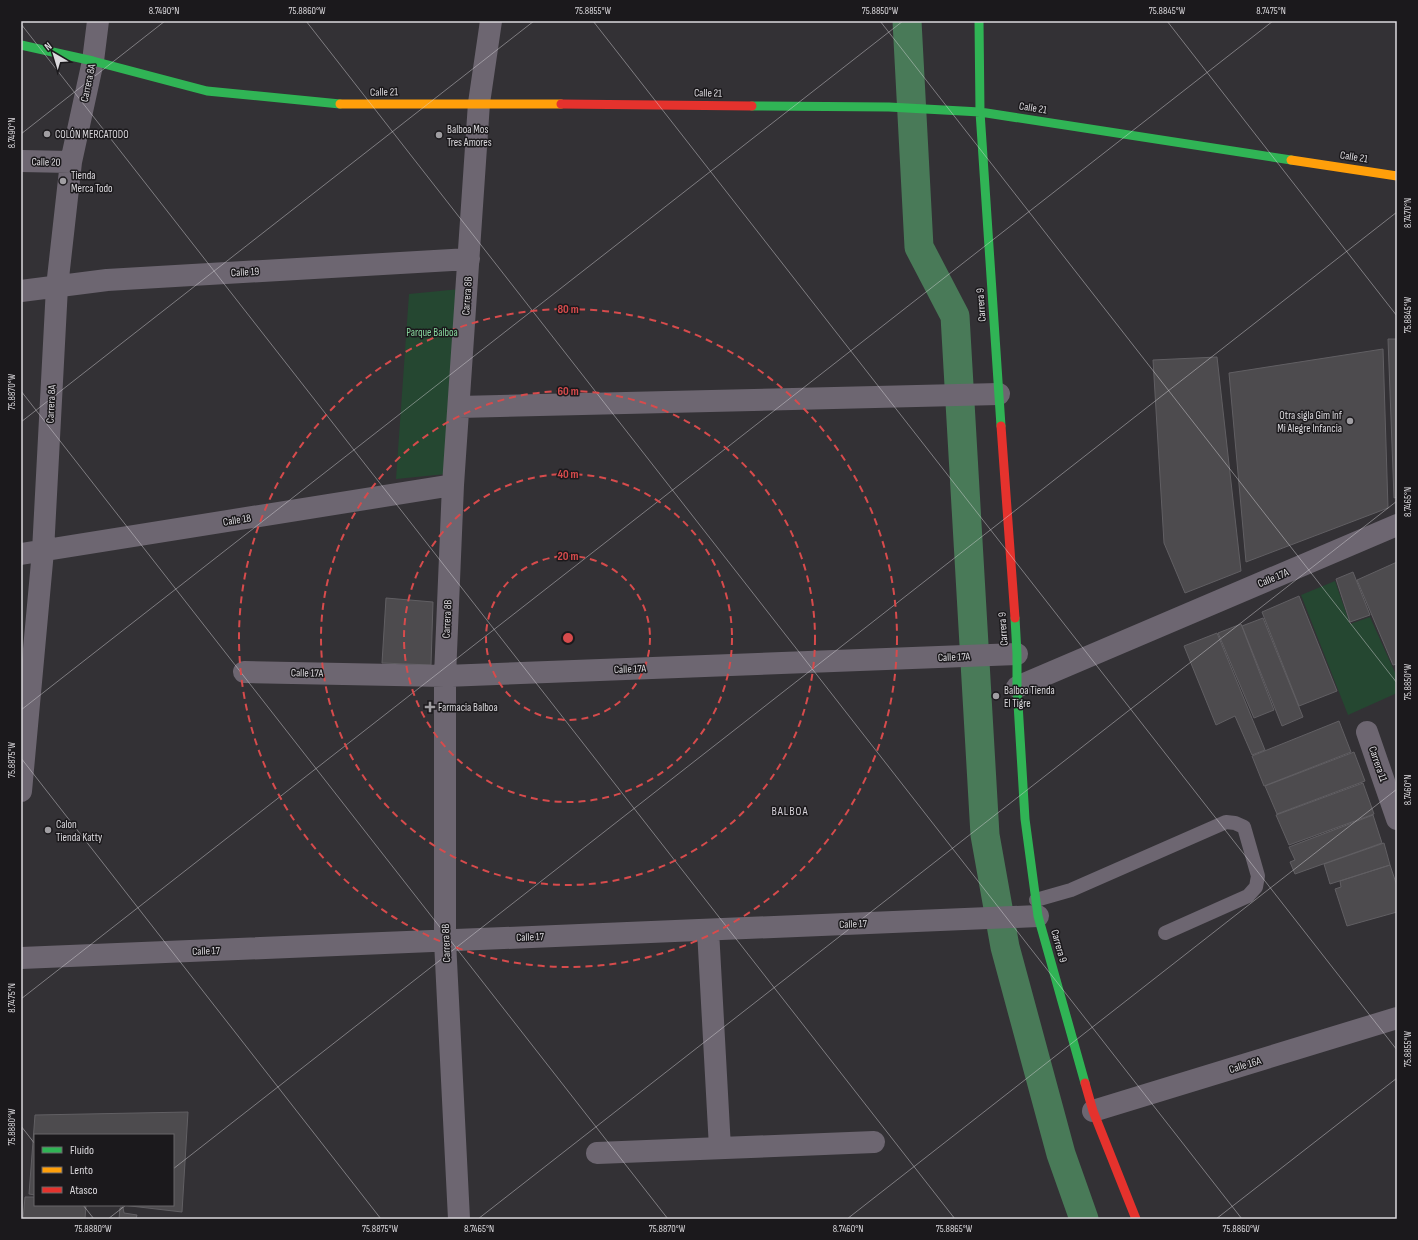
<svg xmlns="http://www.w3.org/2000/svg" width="1418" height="1240" font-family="'Sofia Sans Condensed',sans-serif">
<rect width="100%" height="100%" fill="#333135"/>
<path fill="#254731" d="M460,289l-14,185 -50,5 13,-185z
M1335,581l15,43 20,-7 27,60v16l-49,22 -47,-120z"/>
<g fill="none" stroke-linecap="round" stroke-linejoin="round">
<path stroke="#497a58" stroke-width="29" d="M907,21l12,226 36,69 30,519 20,112 56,207 23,65"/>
</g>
<path fill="#4d4b4e" stroke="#615f63" d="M1388,339h9v158l-3,1z
M1383,349l5,159 -142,54 -17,-189z
M1217,357l24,214 -56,22 -21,-50 -11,-183z
M1397,562v102l-4,1 -36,-85z
M1353,572l17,43 -20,7 -14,-43z
M1299,596l38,95 -38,15 -37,-94z
M386,598l47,4 -2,63 -49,-2z
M1263,618l40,99 -21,9 -40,-100z
M1241,624l33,86 -20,8 -36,-85z
M1217,633l48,117 -13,5 -17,-39 -19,9 -32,-79z
M1339,721l12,31 -87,34 -12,-30z
M1354,752l11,29 -88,33 -12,-28z
M1363,783l11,31 -85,31 -13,-30z
M1373,815l9,28 -87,31 -5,-12 5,-2 -6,-13z
M1384,843l6,22 -60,19 -6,-20z
M1390,865l7,21v26l-50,14 -12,-37 6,-2 -1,-6z
M188,1112l-6,100 -60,-7h51v-70h-138v60l-6,-1 6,-79z
M25,1197h10v8h51l-1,14h-62z
M123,1207l1,6 13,2 -1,4h-17l1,-11z"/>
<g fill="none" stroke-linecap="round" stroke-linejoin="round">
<path stroke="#6d6671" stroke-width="14" d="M1036,900l35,-10 155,-68 9,1 9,4 14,49 -2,11 -8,9 -83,37"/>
<path stroke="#6d6671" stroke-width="22" d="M21,161l50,1
M21,291l86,-11 362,-21
M459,407l540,-13
M21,554l432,-69
M244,672l201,4 572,-22
M1017,687l380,-162
M1367,732l30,87
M21,791l22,-240 14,-264 14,-125 22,-101 5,-40
M708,930l12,218
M21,958l1017,-42
M1093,1111l304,-93
M597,1153l277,-11
M459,1219l-14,-278v-265l8,-191 26,-382 12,-82"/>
<path stroke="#30b455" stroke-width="9" d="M979,21l1,91 21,314
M21,45l72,16 114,30 133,13
M752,106l137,1 91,5 311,48
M1015,618l2,36v33l8,132 13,97 47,167"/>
<path stroke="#ff9f0a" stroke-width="9" d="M340,104h221
M1291,160l106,16"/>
<path stroke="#e5322d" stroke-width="9" d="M561,104l191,2
M1001,426l14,192
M1085,1083l8,28 43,108"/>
</g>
<path fill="none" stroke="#dbd9dd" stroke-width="1" stroke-opacity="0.45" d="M306,21l936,1198M593,21l804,1029M880,21l517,662M1167,21l230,295M21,24l934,1195M21,134l144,-113M21,391l647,828M21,422l513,-401M21,710l882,-689M21,758l360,461M21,999l1252,-978M21,1126l14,18M173,1169l1224,-957M83,1205l11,14M108,1219l18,-14M478,1219l919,-718M847,1219l550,-430M1216,1219l181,-141"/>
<g fill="none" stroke="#d74b4c" stroke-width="2" stroke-dasharray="7 5">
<circle cx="568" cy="638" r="82"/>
<circle cx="568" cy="638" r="164"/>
<circle cx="568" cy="638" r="247"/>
<circle cx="568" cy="638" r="329"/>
</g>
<g fill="#a09ea2" stroke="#1b191c" stroke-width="1.5">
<circle cx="47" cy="134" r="4"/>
<circle cx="439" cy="135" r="4"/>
<circle cx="63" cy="181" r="4"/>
<circle cx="1350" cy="421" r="4"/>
<circle cx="996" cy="696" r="4"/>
<path d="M428 701h4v4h4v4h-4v4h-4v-4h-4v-4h4z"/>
<circle cx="48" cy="830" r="4"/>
</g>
<g text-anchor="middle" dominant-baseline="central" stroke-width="3" stroke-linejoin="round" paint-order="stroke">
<g font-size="11" fill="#dbd9dd" stroke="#1b191c">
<text transform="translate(88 83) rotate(-78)">Carrera 8A</text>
<text transform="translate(384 92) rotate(-1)">Calle 21</text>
<text transform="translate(708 93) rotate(1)">Calle 21</text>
<text transform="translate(1033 108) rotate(9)">Calle 21</text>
<text transform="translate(1354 157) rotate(9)">Calle 21</text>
<text transform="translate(46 162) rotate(1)">Calle 20</text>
<text transform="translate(245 272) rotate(-3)">Calle 19</text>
<text transform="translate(467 296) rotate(-86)">Carrera 8B</text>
<text transform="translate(981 305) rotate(-94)">Carrera 9</text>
<text transform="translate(51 404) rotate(-87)">Carrera 8A</text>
<text transform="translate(237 520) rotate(-9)">Calle 18</text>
<text transform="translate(1273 578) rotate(-23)">Calle 17A</text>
<text transform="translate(447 619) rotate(-87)">Carrera 8B</text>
<text transform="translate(1003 629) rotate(-94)">Carrera 9</text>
<text transform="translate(954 657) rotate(-2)">Calle 17A</text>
<text transform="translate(630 669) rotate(-2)">Calle 17A</text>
<text transform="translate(307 673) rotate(1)">Calle 17A</text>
<text transform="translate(1378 764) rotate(71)">Carrera 11</text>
<text transform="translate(853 924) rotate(-2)">Calle 17</text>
<text transform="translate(530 937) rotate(-2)">Calle 17</text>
<text transform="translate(446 943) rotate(-92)">Carrera 8B</text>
<text transform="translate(1059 946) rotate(74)">Carrera 9</text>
<text transform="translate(206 951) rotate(-2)">Calle 17</text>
<text transform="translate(1245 1065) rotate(-17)">Calle 16A</text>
</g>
<g font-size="11" fill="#dbd9dd" stroke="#1b191c" text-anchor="start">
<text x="447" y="129">Balboa Mos<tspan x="447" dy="13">Tres Amores</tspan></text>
<text x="55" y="134">COLÓN MERCATODO</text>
<text x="71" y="175">Tienda<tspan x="71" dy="13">Merca Todo</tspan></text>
<text x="1342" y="415" text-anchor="end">Otra sigla Gim Inf<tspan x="1342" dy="13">Mi Alegre Infancia</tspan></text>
<text x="1004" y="690">Balboa Tienda<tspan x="1004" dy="13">El Tigre</tspan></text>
<text x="438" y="707">Farmacia Balboa</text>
<text x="56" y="824">Calon<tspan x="56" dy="13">Tienda Katty</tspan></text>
</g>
<g font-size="11" fill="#86d69d" stroke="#1b191c">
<text x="432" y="332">Parque Balboa</text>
</g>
<g font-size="12" letter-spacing="1" fill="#d5d1d8" stroke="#1b191c">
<text x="790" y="811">BALBOA</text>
</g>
</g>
<circle cx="568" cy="638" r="6" fill="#d74b4c" stroke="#1b191c" stroke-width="2"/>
<g font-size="12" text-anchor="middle" font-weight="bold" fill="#d74b4c" stroke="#1b191c" stroke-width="3" stroke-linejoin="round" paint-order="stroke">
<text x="568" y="313">80 m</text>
<text x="568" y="395">60 m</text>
<text x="568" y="478">40 m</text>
<text x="568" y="560">20 m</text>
</g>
<rect width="1418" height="1240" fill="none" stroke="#1b191c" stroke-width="44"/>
<rect x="34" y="1134" width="140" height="72" fill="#1b191c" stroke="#686669"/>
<rect x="42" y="1147" width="20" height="6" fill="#30b455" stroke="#686669"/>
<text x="70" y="1154" font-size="12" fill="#dbd9dd">Fluido</text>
<rect x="42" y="1167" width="20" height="6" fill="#ff9f0a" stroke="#686669"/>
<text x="70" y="1174" font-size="12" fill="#dbd9dd">Lento</text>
<rect x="42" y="1187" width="20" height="6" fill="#e5322d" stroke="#686669"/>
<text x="70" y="1194" font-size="12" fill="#dbd9dd">Atasco</text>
<g transform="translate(54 54) rotate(322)" stroke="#1b191c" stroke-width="3" paint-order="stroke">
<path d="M0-3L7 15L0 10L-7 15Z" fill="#dbd9dd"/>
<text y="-6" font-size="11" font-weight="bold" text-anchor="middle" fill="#dbd9dd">N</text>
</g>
<rect x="22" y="22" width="1374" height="1196" fill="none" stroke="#dbd9dd" stroke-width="1.5"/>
<g font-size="10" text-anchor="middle" fill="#dbd9dd">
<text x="164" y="14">8.7490°N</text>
<text x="307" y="14">75.8860°W</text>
<text x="593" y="14">75.8855°W</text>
<text x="880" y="14">75.8850°W</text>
<text x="1167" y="14">75.8845°W</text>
<text x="1271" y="14">8.7475°N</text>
<text transform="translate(11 133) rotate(-90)" y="4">8.7490°N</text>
<text transform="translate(1407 213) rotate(-90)" y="4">8.7470°N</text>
<text transform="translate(1407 315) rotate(-90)" y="4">75.8845°W</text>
<text transform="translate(11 392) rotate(-90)" y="4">75.8870°W</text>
<text transform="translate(1407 502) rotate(-90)" y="4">8.7465°N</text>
<text transform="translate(1407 682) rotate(-90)" y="4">75.8850°W</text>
<text transform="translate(11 760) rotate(-90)" y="4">75.8875°W</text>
<text transform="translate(1407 790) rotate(-90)" y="4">8.7460°N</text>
<text transform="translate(11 998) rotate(-90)" y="4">8.7475°N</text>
<text transform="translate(1407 1049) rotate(-90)" y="4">75.8855°W</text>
<text transform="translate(11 1127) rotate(-90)" y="4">75.8880°W</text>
<text x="93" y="1232">75.8880°W</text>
<text x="380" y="1232">75.8875°W</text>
<text x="479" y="1232">8.7465°N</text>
<text x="667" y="1232">75.8870°W</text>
<text x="848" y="1232">8.7460°N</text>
<text x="954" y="1232">75.8865°W</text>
<text x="1241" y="1232">75.8860°W</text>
</g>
</svg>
